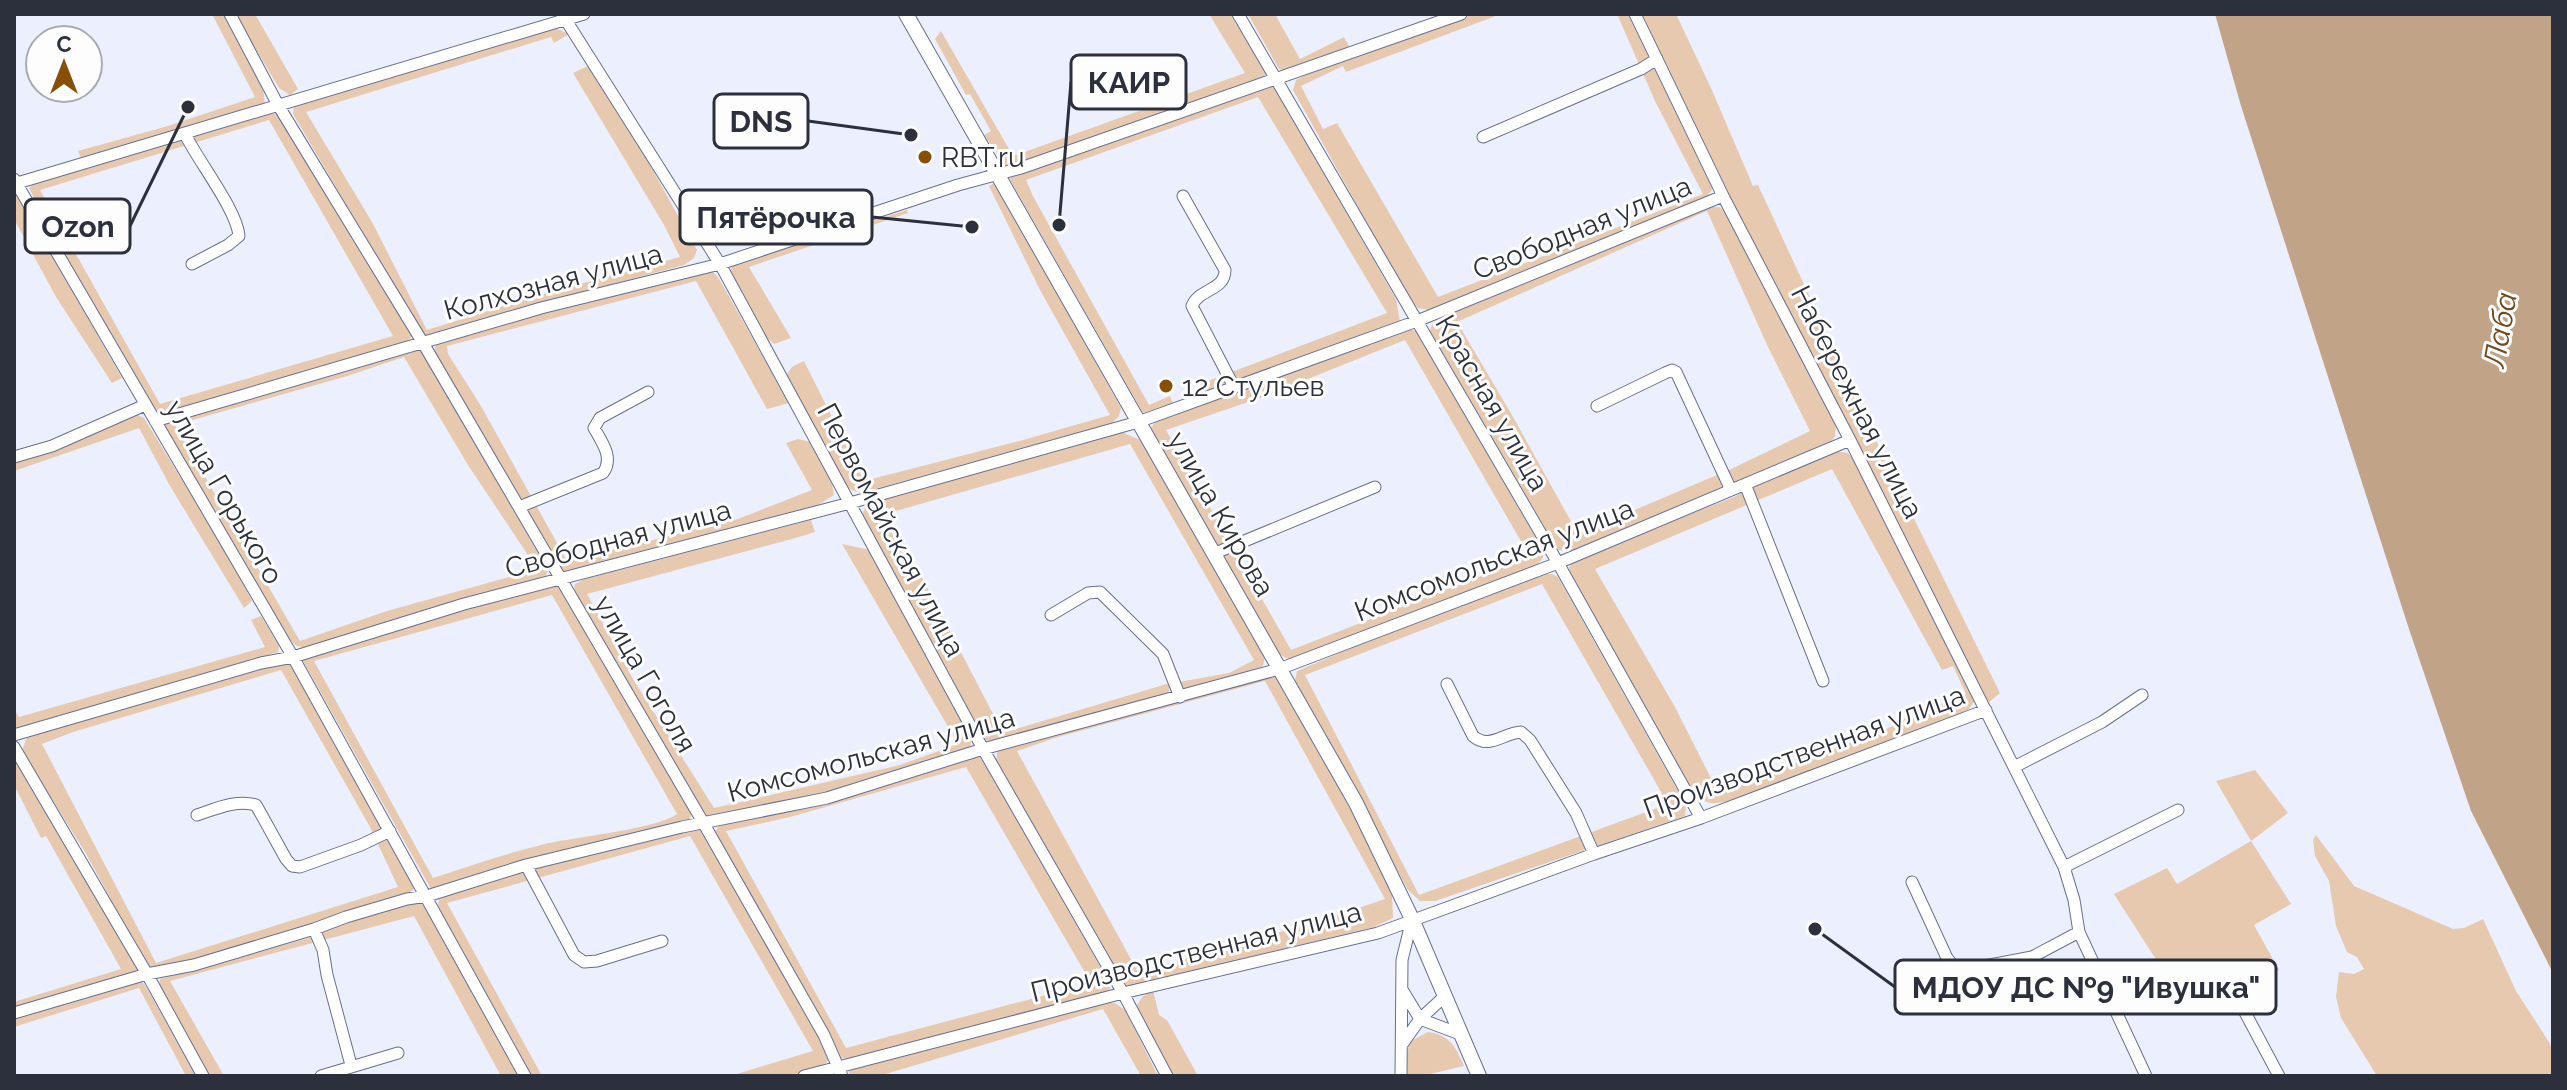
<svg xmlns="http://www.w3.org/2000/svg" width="2567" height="1090" font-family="Raleway,sans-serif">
<rect width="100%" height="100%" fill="#ecf0fe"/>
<path fill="#e6c9af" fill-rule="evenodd" d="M212,14h13c12,22 44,69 39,92l-182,54 -4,-9 90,-25 87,-29z
M235,14h20l43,75 -8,6 -11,-7z
M1209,14h21l38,61 -19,11 -207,71 -36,10 -22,-32 7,-4 -21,-37 -4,1 -31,-56 6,-8 72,125 232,-83z
M1248,14h27l25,45 44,-22 6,11 -65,23 -6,-2z
M1474,14h27l-155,58 -3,-6 -42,20 22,43 14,-6 101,174 265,-103 -48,-93 -38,-87h12l85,173 -7,9 -21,10 -257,104 -11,-2 -8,-8 -117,-210 3,-10 20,-10z
M1641,14h35l35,74 42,98 5,-1 130,281 112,227 -13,11 -216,-423z
M555,28l14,6 -15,9 -3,-6 -245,75 66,110 55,108 112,-35 141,-38 -16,-32 -91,-152 17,-8 55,91 52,94 -3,8 -10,7 -149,40 -104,32 -8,-2 -130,-221 1,-7z
M1273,85l123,214 4,23 -195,69 -5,-7 187,-71 -129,-216 -232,83 7,16 116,209 21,-9 3,7 -30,10 -134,-235z
M273,113l6,3 134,219 -7,7 -245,72 -8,-7 -80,-136 -44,-83 10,-8zM269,120l124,216 -233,68 -120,-214z
M995,183l126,225 -2,8 -7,7 -237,66c-14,4 -21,5 -31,-5l-57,-110 5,-7 12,-6 60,120 159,-41 87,-25 -70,-125 -51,-104z
M14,193h2l106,185 -10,5 -56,-86 -42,-78z
M1707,207h12l9,6 108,212 -1,11 -4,6 -260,109 -13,-1 -128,-219 2,-7 9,-8zM1707,211l61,136 42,84 -79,38 -153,65 -66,-119 -55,-93z
M907,210l1,3 -159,54 42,71 -17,6 -7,-6 -37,-65 3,-8z
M710,269l8,8 71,126 -22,6 -71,-128 -249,65 1,8 33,52 86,155 171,-42 74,-29 -26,-47 12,-4 12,3 22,41 2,12 -16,10 -252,69 -7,-4 -125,-218 2,-8 191,-55z
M1407,328l9,3 5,9 122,210v8l-6,7 -247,95 -13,-7 -126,-225 5,-7zM1405,340l125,217 -239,93 -125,-220 94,-32z
M421,348l127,222 -2,6 -6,5 -236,67 -9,-3 -7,-8 -124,-211 7,-6zM404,357l64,108 58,87 8,18 -147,41 -87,30 -125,-216 169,-48z
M134,413l10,5 84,137 24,46 -8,7 -74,-122 -31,-58 -125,43v-8l51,-18z
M1121,432l22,9 122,216 -2,9 -12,6 -65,17 -5,-2 -2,-5 50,-9 25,-13 -124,-216 -248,71 20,37 15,16 86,165 167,-50 1,3 -4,9 -173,46 -9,-1 -123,-225 3,-7 7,-5z
M1835,451l13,2 11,14 113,222 2,13 -5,7 -11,6 -225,85c-17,4 -26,6 -40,-6l-123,-220 -1,-7 6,-7 18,-8 141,-55 30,-17zM1832,469l110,201 11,-4 13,28 -61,24 -7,6 -32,13 -148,55 -43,-85 -80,-138z
M811,520l4,12 -23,7 -205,55 46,85 81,129 186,-43 58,-21 -116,-200 28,6 101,190v5l-5,5 -141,45 -117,25 -51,-83 -83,-148 1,-5 10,-5z
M1540,574h12l6,3 128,228 -1,11 -250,85h-15l-12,-11 -113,-209 2,-10 109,-46zM1542,584l126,220 -249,91 -114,-220z
M559,585l133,227 -3,9 -258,68 -129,-230 166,-51zM552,595l125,219c-20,15 -103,23 -132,30 -37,9 -75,22 -112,34l-119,-217z
M261,616l18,30 -1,6 -264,77v-20l5,8 246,-70 -14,-27z
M286,661l5,2 124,225 -8,6 -183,58 -69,17 -7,-2 -63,-115 -63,-101 5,-15zM281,670l89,157 28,60 -242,76 -114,-219 31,-12z
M1271,675l5,1 96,172 20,47 1,23 -19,9 -246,59 -5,-4 -109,-184 -18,-37 1,-8 5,-5zM1265,681l120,218 -56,19 -191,54 -121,-221 41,-14z
M973,757h7l10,16 119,209 1,7 -7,4 -255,66 -8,-1 -125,-226 4,-7zM966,767l125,216 -245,65 -120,-217 64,-14z
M14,758l123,206v6l-4,4 -119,36v-8l107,-33 -75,-133 -5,2 -27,-53z
M2255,770l33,43 -37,28 40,63 -37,21 25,45 -40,15 -5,-1 -54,25 -25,-51 -41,-64 53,-26 10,16 74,-43 -35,-60z
M694,828l7,1 66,112 61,114v6c-27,21 -66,15 -98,15l83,-25 -123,-215 -243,67 95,173h-10l-94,-169 1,-9 80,-26z
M2316,835l38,51 99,43 11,-1 19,-9 33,72 33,51 4,9v25h-176l-36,-58 -5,-21 3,-25 15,2 10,-5 -7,-12 -10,-5 -11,-26 -7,-45 -14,-25 -2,-16z
M413,903l9,1 8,11 89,161h-18l-87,-160 -244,65 54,95h-16l-49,-90 1,-7 152,-42 28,-13z
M139,979l6,6 51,91h-10l-47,-88 -125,39v-8z
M1153,990l6,25 8,5 31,56h-25l-37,-69 7,-11z
M1100,1003h15l10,7 33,66h-17l-38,-67 -224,67h-30v-5l13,-6z
M1428,1032c22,3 28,15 36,34l-42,10h-17l4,-34z"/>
<path fill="#c1a388" d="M2215,14h338v959l-82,-162 -62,-182 -168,-523z"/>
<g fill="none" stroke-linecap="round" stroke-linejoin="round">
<defs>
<path id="minor" d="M230,14l48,91 145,238 281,481 120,211 18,41
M562,14l158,250 263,485 140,244 44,83
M1238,14l320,549 143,255
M1635,14l88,182 127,244 214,427 10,33 5,32 67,144
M185,134c13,27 52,76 54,102l-11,9 -36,19
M1483,137l158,-68 16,-10
M14,179l279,478 232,419
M14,184l570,-170
M1183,196l42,74c0,21 -26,18 -33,36l42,81
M1597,406l68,-33 7,-3 4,2 55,118
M155,421l386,-113 179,-44 238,-79 63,-17 440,-154
M14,457l38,-11 93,-41
M1745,484l78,197
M519,507l84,-34c11,-15 -1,-31 -9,-45l6,-10 48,-26
M1213,554l162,-67
M1051,615l37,-22 12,-1 63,62 17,43
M1447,684l26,52c16,14 30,-3 48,-4l9,8 46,73 18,41
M14,735l247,-72 32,-6 171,-53 386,-101 288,-81 279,-101 306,-125
M14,747l133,227 56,102
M2014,767l88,-45 40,-27
M197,815c18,-6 40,-16 59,-10l30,54 6,7 8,1 61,-22 29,-14
M526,865l48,90 10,7 13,-1 65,-20
M2064,867l114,-57
M1912,882l35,76 8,10 9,2 68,-13 47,-25
M314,929l9,21 4,25 24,90
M2232,988l47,88
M1403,991l17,28 40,15
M14,1013l133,-39 47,-9 120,-36 32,-12 61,-18 20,-3 99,-31 156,-38 145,-29 156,-49 296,-80 279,-106 292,-123
M1403,1043l17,-24 25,-23
M321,1076l77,-23
M804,1076l319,-83 255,-60 216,-79 107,-36 285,-108
M1401,1076l1,-116 10,-41"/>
<path id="major" d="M906,14l450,789 56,116 67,157"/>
</defs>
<use href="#minor" stroke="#686f8e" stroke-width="13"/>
<use href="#major" stroke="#686f8e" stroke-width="16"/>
<use href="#minor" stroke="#fff" stroke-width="11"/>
<use href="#major" stroke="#fff" stroke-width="14"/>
</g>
<g fill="#884e04" stroke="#fdfdfd" stroke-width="3">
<circle cx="925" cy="157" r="8"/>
<circle cx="1166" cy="386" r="8"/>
</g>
<g text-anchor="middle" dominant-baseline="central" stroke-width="6" stroke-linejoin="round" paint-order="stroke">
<g font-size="28" fill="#2c303d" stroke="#fdfdfd" text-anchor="start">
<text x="941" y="157">RBT.ru</text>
<text x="1182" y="386">12 Стульев</text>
</g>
<g font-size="28" fill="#2c303d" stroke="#fdfdfd">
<text transform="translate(1582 228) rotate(-22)">Свободная улица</text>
<text transform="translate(553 282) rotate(-15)">Колхозная улица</text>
<text transform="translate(1857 402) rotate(63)">Набережная улица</text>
<text transform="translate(1492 403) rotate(60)">Красная улица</text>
<text transform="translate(224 492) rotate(60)">улица Горького</text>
<text transform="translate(1221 514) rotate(60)">улица Кирова</text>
<text transform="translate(891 530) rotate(62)">Первомайская улица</text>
<text transform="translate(618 539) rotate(-15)">Свободная улица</text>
<text transform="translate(1494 560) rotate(-21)">Комсомольская улица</text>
<text transform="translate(645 674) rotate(60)">улица Гоголя</text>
<text transform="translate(1804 752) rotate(-20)">Производственная улица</text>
<text transform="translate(871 755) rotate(-15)">Комсомольская улица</text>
<text transform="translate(1196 952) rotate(-14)">Производственная улица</text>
</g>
<g font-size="30" font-style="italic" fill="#72471b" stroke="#fdfdfd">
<text transform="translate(2500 330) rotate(-80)">Лаба</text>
</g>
</g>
<path fill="none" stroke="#2c303d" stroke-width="3" d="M1059 225L1071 82M911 135L808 121M972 227L872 217M188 107L130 226M1815 929L1895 987"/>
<g fill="#2c303d" stroke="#fdfdfd" stroke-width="3">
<circle cx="1059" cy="225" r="8"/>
<circle cx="911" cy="135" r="8"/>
<circle cx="972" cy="227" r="8"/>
<circle cx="188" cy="107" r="8"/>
<circle cx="1815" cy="929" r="8"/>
</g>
<g fill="#fdfdfd" stroke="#2c303d" stroke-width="3">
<rect x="1071" y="55" width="115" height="54" rx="8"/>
<rect x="714" y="94" width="94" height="54" rx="8"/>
<rect x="680" y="190" width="192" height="54" rx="8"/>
<rect x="25" y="199" width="105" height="54" rx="8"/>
<rect x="1895" y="960" width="381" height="54" rx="8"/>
</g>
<g font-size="30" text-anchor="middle" font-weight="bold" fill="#2c303d">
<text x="1129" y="93">КАИР</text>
<text x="761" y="132">DNS</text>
<text x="776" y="228">Пятёрочка</text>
<text x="78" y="237">Ozon</text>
<text x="2086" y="998">МДОУ ДС №9 "Ивушка"</text>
</g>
<rect width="2567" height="1090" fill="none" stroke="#2c303d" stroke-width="32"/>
<g transform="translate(64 64)"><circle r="38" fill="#fdfdfd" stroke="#a9abb0" stroke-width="2"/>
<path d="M0-6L14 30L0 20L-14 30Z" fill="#884e04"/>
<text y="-12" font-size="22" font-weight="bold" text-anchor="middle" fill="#2c303d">С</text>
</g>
</svg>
